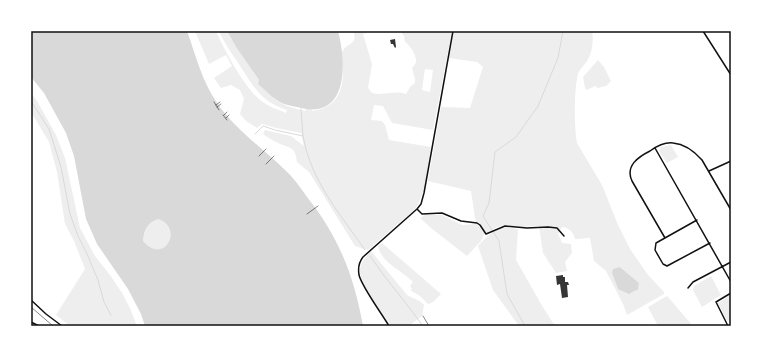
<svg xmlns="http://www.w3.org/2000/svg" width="762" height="357" font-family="'Sofia Sans Condensed',sans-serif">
<rect width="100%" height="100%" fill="#fff"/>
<path fill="#eee" fill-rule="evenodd" d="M195,31h21c8,19 28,55 43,68 8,7 17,10 27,14l1,-3c-24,-7 -32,-21 -45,-41 -8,-13 -17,-24 -23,-38h8l9,16 23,33v4c6,7 14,15 22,19 7,4 16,6 24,8l1,-2 5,-1 1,3c21,-3 30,-15 31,-36 0,-7 -2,-15 -1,-22 2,-8 10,-8 12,-13 1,-3 0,-6 0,-9h19l-10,3 9,30 -4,24 4,5c12,3 22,-3 34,1l4,-7 5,-4v-4l-3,-11c1,-1 4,-5 4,-6 1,-6 -6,-17 -11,-20l-1,-6 -4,-5h52l-19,99 -41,-7 -9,-17 -9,-1 -3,15 11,1 3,4 4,15 42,7c-4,20 -4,45 -16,62l-47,41 -13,-4 -46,-74 -12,-10c-2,-16 -6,-13 -19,-19 -5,-2 -10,-6 -15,-9l2,-4 26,6 13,10 -3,-13 -25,-5 -14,-4 -5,4 -11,-7 -6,-7 4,-15 -4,-9 -9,-5 -10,3 -7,-10 18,-12 -6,-11 -17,9zM425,69l8,1 -3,22 -8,-2z
M454,31h138c2,9 0,23 -5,30 -3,5 -7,7 -9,13 -4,14 -4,54 -1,69l25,42 16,40 12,24 18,26 16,17v2l-37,21 -4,-11 -17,-33 -12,-10 -4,-23 -15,1c-2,-7 -5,-11 -13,-12l-4,7 4,9 9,1 1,9 -7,9 2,9 -11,2 -13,-20 -4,-27 -18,1 -17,-2 -7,2 -13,7 -3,7 -14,15 -36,-28 -11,-10 5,-3h17l20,10 14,-1 -5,-33 -43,-10 13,-74 29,1 13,-41 -6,-5 -28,-4zM620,267l19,16 -1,7 -4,1 -16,-2 -6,-16z
M598,60l6,7 7,14 -5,5 -8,2 -3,-2 -8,4 -2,-2 -2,-11z
M31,93l6,8 19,34 9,23 15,70 15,28 15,19 12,18 8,15 7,18h-9l-6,-2 -7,2h-45l-14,-11 29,-46 -11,-28 -9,-17 -8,-52 -8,-30 -18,-30z
M671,145l7,12 -11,6 -8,-12 2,-4z
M158,219c26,8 7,47 -15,22 1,-11 4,-18 15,-22z
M507,227l11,2 -2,31 25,44 12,19 6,3h-40l-26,-36 -15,-44c8,-9 17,-18 29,-19z
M382,243l59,51 -8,8 -5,2 -8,-8 -10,-6 2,-1 -2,-3 3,-4c-10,-11 -32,-19 -35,-36z
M371,251l36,44c6,4 12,4 17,10l-2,11 -13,10h-18c-8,-12 -30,-41 -31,-54 0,-9 5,-15 11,-21z
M711,276l10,19 -19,12 -9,-17 1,-4z
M731,295v24l-4,2 -9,-18z
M667,296l26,30h-35l-10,-19z"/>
<path fill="#d9d9d9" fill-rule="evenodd" d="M31,31h156c9,25 15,50 30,72 19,27 44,44 67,66 9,8 16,18 23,28 32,40 47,79 56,129h-218l-4,-12 -13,-25 -31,-45 -11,-25 -12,-63 -8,-23 -22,-40 -13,-16zM158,219c26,8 7,47 -15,22 1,-11 4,-18 15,-22z
M227,31h111c9,33 10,91 -41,76 -5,-1 -12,-2 -17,-5 -8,-4 -15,-12 -22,-18l1,-4 -23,-33z
M620,267l19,16 -1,7 -4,1 -5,3 -11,-5 -6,-16 1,-4z"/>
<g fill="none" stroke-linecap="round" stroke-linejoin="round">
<path stroke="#d9d9d9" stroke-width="1" d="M31,101l18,28 12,38 9,47 8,22 9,18 11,26 6,22 7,13
M301,109c1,9 1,18 2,27 8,45 37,78 62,114
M255,134l8,-8 12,4 28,6
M370,256c16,24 36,46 53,70
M525,326l-18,-32 -8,-53 -16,-25 6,-13 6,-51 21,-15 22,-31 20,-48 5,-27"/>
</g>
<path fill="#353535" d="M395,39l1,8 -1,1 -2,-4h-2l-1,-4z
M563,275v2h2v5h3l1,3h-2l1,12 -6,1 -2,-14 -3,1 -1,-9z"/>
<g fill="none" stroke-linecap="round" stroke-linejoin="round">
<path stroke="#111" stroke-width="0.5" d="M214,102l5,8
M216,105l4,-3
M217,107l4,-3
M223,115l4,5
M224,115l3,-3
M226,118l3,-3
M259,156l7,-7
M266,164l8,-8
M307,214l11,-8
M31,307l22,19
M423,316l6,10"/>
<path stroke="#111" stroke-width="1.5" d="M703,31l28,44
M655,148l76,134
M709,171l22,-10
M417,209l5,5 20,-1 19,8 16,2 3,2 6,9 19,-8 22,2 21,-1 9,1 7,8
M697,220l-41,23 -1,7 8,14 4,2 43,-23
M665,238l-33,-57c-7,-15 6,-24 18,-30 7,-5 14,-9 23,-8 12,1 21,8 29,17l29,50
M688,288l5,-6 38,-20
M31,300l15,14 16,12
M389,326c-7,-12 -27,-39 -30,-51 -1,-6 0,-13 4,-18l54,-48 4,-5 3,-11 29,-162
M728,326l-12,-24 15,-9"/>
<path stroke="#111" stroke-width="1.5" d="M31,322l8,4"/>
</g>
<rect width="762" height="357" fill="none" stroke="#ffffff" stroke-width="64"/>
<rect x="32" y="32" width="698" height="293" fill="none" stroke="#111" stroke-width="1.5"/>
</svg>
